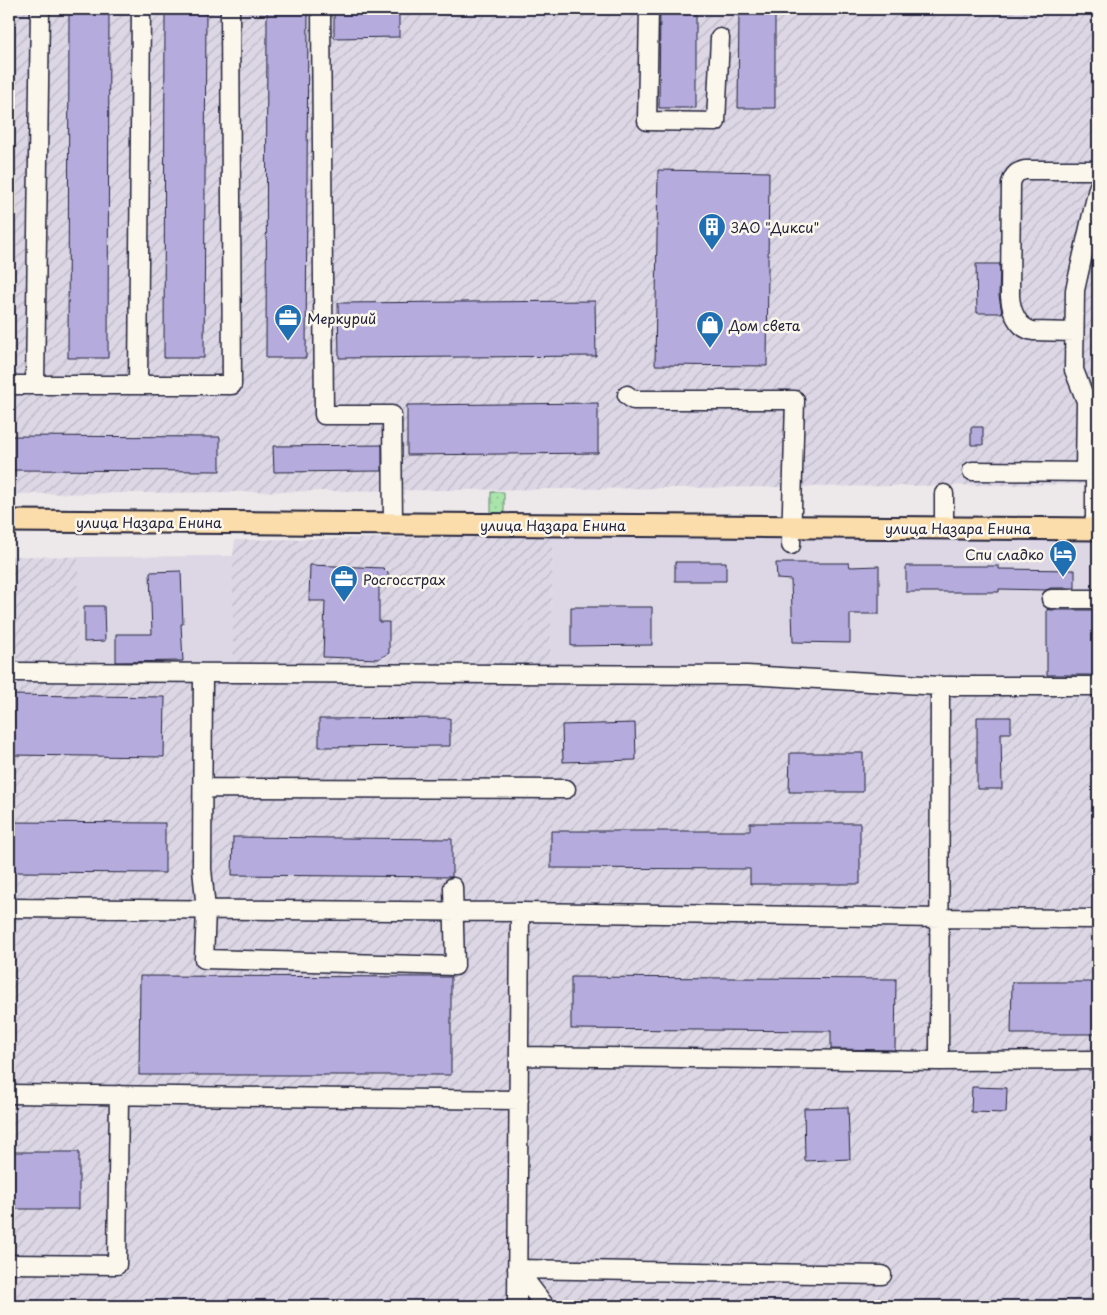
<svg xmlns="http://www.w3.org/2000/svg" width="1107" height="1315" font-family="'Playpen Sans',sans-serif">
<defs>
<pattern id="industrial-furrows" width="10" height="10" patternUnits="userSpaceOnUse" patternTransform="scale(1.25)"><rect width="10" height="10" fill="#dcd6e5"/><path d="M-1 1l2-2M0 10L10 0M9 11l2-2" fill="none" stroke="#bcb7c5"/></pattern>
<pattern id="grass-dots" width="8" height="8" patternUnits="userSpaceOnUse" patternTransform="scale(1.25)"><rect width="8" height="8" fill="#a9e5ab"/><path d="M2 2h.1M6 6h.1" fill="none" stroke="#91c494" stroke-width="1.8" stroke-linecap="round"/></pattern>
</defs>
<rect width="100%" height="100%" fill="#ede8e9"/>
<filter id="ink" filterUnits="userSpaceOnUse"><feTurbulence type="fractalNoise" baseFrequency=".02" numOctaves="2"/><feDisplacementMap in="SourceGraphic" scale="10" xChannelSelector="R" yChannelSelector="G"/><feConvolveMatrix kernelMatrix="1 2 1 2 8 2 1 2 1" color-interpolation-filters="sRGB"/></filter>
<g filter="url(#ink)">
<path fill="#dcd6e5" d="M553,536l545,3v139l-548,-11z
M233,556v112l-155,1v-112z"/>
<path fill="url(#industrial-furrows)" d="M9,9h1089v475l-1089,10z
M553,536l-3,131 548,10v629h-1089v-750l69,1v111h155v-112l2,-16z"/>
<path fill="url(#grass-dots)" stroke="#668473" d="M491,492h13v27l-13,-1z"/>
<path fill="#b5acdd" stroke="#22223b" d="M69,9h40l-1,349h-40z
M165,9h41l-2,349h-40z
M267,9h41l-2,349h-40z
M334,9h65v28l-65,1z
M660,9h36v99h-37z
M739,9h36v99h-37z
M658,170l111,2 -2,194 -112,-1z
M976,264h24l-1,32 3,17h-25z
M595,301l1,55 -257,2 -1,-55z
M598,403v50l-191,2v-50z
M971,427h12v18h-12z
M9,436l211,1v34l-211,-1z
M382,445v26l-108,1 -1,-26z
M675,562h51v19h-51z
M776,563h73l1,4 29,-1v48h-29v29l-57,-1 -2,-62 -14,-1z
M310,565l73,3 5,5v14h-9v35h10v31l-11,6 -55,-2 2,-56h-16z
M906,566h93v3l76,1v18h-24l-5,2 -47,-1v3h-93z
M181,571l2,53h-2l2,37 -67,1v-28h36l-2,-62z
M84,606h20l1,35 -21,1z
M571,607h81v38l-81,1z
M1047,609l4,1h47v65h-51z
M9,695l156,2 -1,60 -155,-2z
M977,717h34v16h-10l1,56h-25z
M450,718v28l-131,1v-28z
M635,723l1,37 -73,2 -1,-37z
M790,753h73v39h-74z
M9,822l156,1v50l-156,-1z
M750,823h110v61h-110v-15l-199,-1v-37h199z
M233,837l219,2v38l-220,-2z
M140,976l311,1v98h-312z
M571,977l325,2 -1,71 -64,-1v-18l-260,-2z
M1012,982h86v52h-87z
M972,1087l35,1 -1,25 -35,-1z
M848,1107l2,52 -45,2 -1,-53z
M9,1152h70v57h-70z"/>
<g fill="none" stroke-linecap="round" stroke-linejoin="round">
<defs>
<path id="minor" d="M321,9l3,406h68l1,109
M649,9l-2,112 69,1 4,-84
M1074,332l-41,-1c-16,-3 -22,-21 -23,-35l1,-113c3,-9 6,-11 14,-13h73
M9,385h129l3,-376
M35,385l5,-376
M138,385h94l-2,-376
M627,395l6,5h162l-4,145
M972,471l123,1v57
M1085,472l1,-71 -12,-31 1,-80 23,-102
M944,528v-34
M1051,599h47
M9,672l738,3 193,11h158
M203,673l-1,196 4,41 -2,49 251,7 -2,-79
M203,788l363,1
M9,908l511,4 420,6 158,1
M519,1056l420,5 159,-1
M939,1061l1,-375
M9,1094l510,6
M9,1264l108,1 2,-170
M517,1269l365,6
M517,1269l28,37
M517,1306l3,-394"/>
<path id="major" d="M9,521l1089,8"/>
</defs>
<use href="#minor" stroke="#22223b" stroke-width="21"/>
<use href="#major" stroke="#22223b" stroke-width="25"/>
<use href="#minor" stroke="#fbf7ec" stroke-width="18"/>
<use href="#major" stroke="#fbddab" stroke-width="21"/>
</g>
</g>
<defs>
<symbol id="building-pin" viewBox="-11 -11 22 30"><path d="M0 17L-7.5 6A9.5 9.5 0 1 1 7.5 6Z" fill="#1f6fb2" stroke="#fbf7ec"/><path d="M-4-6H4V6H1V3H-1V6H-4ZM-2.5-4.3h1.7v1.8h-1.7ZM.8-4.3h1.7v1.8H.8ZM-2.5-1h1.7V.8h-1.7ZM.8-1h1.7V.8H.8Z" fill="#fff"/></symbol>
<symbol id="office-pin" viewBox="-11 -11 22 30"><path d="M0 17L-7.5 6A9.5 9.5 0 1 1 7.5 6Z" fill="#1f6fb2" stroke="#fbf7ec"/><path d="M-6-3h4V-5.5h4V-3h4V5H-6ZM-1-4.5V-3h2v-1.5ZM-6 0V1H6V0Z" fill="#fff"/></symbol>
<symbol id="shop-pin" viewBox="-11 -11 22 30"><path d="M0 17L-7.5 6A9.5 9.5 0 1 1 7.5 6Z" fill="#1f6fb2" stroke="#fbf7ec"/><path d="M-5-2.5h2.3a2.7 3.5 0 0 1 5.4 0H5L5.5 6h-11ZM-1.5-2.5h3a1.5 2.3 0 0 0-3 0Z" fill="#fff"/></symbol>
<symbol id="hotel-pin" viewBox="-11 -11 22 30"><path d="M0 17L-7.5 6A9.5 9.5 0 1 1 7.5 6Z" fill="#1f6fb2" stroke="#fbf7ec"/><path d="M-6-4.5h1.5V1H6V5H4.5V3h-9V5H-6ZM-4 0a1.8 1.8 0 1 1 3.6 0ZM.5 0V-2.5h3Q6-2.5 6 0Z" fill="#fff"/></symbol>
</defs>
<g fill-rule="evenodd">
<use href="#building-pin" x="696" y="211" width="32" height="43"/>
<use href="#office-pin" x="272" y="302" width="32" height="43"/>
<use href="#shop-pin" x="694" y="309" width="32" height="43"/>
<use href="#hotel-pin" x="1047" y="538" width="32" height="43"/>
<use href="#office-pin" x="328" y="563" width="32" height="43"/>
</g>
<g text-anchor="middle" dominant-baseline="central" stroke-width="5" stroke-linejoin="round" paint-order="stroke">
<g font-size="14" fill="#22223b" stroke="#fbf7ec" text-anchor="start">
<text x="731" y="227">ЗАО "Дикси"</text>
<text x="307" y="318">Меркурий</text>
<text x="729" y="325">Дом света</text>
<text x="1044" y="554" text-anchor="end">Спи сладко</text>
<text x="363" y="579">Росгосстрах</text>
</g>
<g font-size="14" fill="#22223b" stroke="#fbf7ec">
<text x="149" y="522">улица Назара Енина</text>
<text x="553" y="525">улица Назара Енина</text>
<text x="958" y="528">улица Назара Енина</text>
</g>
</g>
<rect width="1107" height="1315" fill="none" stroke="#fbf7ec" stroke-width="30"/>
<rect x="15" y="15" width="1077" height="1285" fill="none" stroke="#22223b" stroke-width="2" filter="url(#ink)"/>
</svg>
